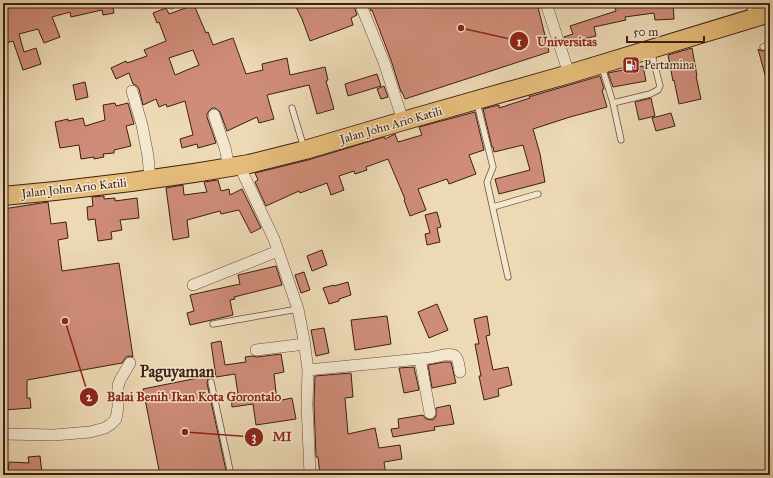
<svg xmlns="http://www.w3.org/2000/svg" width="773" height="478" font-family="'IM FELL Great Primer',serif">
<rect width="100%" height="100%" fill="#eddab5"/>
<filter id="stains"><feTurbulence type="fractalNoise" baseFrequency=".005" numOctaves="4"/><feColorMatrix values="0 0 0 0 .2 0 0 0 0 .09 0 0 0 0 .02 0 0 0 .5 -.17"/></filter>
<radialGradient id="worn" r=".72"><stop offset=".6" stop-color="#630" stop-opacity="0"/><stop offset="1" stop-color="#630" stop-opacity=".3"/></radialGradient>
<path fill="#cf8c78" stroke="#3b1f14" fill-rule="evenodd" d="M3,3h8l1,4 14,-4h92l1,3 -6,2 1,5 -11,2 -1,-5 -31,7 -1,-5 -18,5 8,20 -16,6 -6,-14 -19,5 5,18 12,-4 5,16 -18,6 -10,-29 -10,3z
M294,3h59l4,12 -6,3 2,7 -43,16 -8,-22z
M368,3h169l12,49 -144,47 -3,-7h-1l-10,-32 -19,-50 -1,1z
M614,3h32v2l15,-2h12l1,16 -19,1 -1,-7 -29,4 1,3 -32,7 2,9 -22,5 1,1 -8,3 -3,-8 9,-3 -3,-8 46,-15z
M194,5l12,28 2,-1 5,13 20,-7 13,36 17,-4 -1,-6 25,-6 3,17 35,-8 3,13 -2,1 8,28 -17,5 -8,-29 -42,10 7,24 -15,4 -2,-6 -30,14 -7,-19 -2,-2 -3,-2h-3l-3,3 -2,3v3l9,26 -18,5 -1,-4 -15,4 -2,-9 13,-4 -8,-34 -18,6 -1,-3 -7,3 -3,-8 -13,6 -4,-16 -2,-3 -4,-2 -4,-11 -13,6 -5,-11 15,-7 1,2 20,-7 -3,-6 22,-9 -7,-19 -2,1 -4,-10 13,-5 3,6zM193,50l6,15 -24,10 -6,-17z
M692,48l5,28h-1l5,23 -22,5 -5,-24 -1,1 -5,-26z
M758,49l4,2 8,-2v33h-3z
M643,66l3,15 -33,6 -5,-14z
M377,74l4,12 -33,10 -3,-12z
M600,76l4,13 -2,1 5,17 -37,10 -37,12 7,25 5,28 -46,12 -4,-15 35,-9 -7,-25 -29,7 -1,-5h-1l-9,-38 16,-4v3l31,-10 -1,-2h3z
M85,82l3,15 -12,3 -3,-15z
M384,86l4,11 -7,2 -4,-10z
M651,98l4,18 -16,4 -4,-18z
M115,103l1,3 12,-3 6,21 -8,2 5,20 -17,4v3l-11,1 1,3 -10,2v-2l-13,2 -2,-14 -19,3 -5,-26 13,-3v2l15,-3 2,8 20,-6 -2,-15z
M475,112l9,38 -15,5 7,19 -27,10 -2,-5 -29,10 8,21 -16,6 -6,-16 1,-1 -17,-40 -22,8 1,3 -12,4 -1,-3 -15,5 5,14 -13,5 -4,-12 -27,10 -1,-2 -33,15 -11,-24 3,-2 -3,-7 53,-13 76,-23 1,2 10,-5 3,8 24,-7 -3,-8z
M671,113l4,13 -19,5 -4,-13z
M218,180l3,11 8,-2 1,6 12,-6 19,39 -10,5 -12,-23 -18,4 -1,-3 -33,9 2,17 -16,3 -7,-52 17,-3 1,10 23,-3 -3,-10z
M104,196v3l11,-1v3l22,-3 2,20 -19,2 2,10 -11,2 1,7 -14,2 -3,-22 -7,1 -1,-13 6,-1 -1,-9z
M48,202l3,22 15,-2 2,16 -10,2 4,31 57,-8 14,94 -3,-1 -4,1 -4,6 -95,17v18h3l1,10 -28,2v-201z
M437,212l4,15 -4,1 3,14 -13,3 -2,-11 5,-1 -5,-18z
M322,250l5,15 -15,6 -5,-15z
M276,266l6,19 -48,12 1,2 -5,1 3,15 -43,10 -3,-12 7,-2 -4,-16 50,-11 -2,-9z
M304,272l6,18 -9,3 -6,-18z
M348,282l3,13 -12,4v2l-10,3 -6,-16 11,-3v1z
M437,304l11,26 -19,8 -11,-26z
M387,316l4,28 -36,6 -4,-30z
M487,316l3,19 -4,1 7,34 15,-3 4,18 -14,4 1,7 -15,4 -5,-24h2l-6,-32h4l-5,-25z
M324,328l5,25 -13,3 -5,-26z
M221,341l4,24 21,-3 -1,-5 7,-1 5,1 24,-3 3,18 -10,2 3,27 15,-3 4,21 -40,6 -3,-21 -21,3 -1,-12 7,-1 -3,-20 -19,3 -5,-34z
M444,362h7l5,21 -24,5 -4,-23z
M414,367l5,23 -15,3 -5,-25z
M351,373l2,24 -8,1 3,36 27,-6 4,20 21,-3 2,14 -18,3 2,13h-66l-2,-18h-2l-2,-53 1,-28z
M208,376v3l-1,4 20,92h-67l-17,-86z
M450,405l4,19 -20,3 1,3 -42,7 -2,-8 8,-1 -1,-9 25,-4 2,3 2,1 5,1 2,-1 2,-3v-8z
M40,456l2,17 -18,2h-16l1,-13 20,1 -1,-6z"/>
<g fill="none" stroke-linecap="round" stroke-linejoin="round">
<defs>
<path id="lane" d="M170,3l1,3
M749,3l4,13
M763,47l7,-2
M602,67l11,36 8,37
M477,103l16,64 -6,15 21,95
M613,103l37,-9 8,-4 2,-4 -9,-35
M292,108l12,40
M493,207l45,-13
M213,324l85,-15
M211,382l20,93"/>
<path id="street" d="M360,3l24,59 19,59
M546,3l23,71
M132,91l10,34 6,31 2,23
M214,115l11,33 4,19
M239,165l35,74 24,70 6,31 4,30 -1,34 3,71
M193,285l85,-34
M256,350l49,-6
M420,359l10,54
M308,370l122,-12c6,-1 20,-6 25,-2 4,3 4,11 5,16
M3,434l51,1 36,-3 15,-4 6,-4 5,-5 2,-12v-21l2,-6 10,-17"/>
<path id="primary" d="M3,196l52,-5 76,-9 63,-9 55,-9 56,-14 98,-29 166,-47 201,-61"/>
</defs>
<use href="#lane" stroke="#684e3c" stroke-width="7"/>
<use href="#street" stroke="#684e3c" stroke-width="12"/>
<use href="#primary" stroke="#3b1f14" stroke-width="20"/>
<use href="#lane" stroke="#f3e7cf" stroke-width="5.5"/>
<use href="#street" stroke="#f3e7cf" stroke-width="11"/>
<use href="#primary" stroke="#e6bd7a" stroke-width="18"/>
</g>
<defs>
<symbol id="fuel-square" viewBox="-11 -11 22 22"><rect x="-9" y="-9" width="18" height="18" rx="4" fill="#8f2418" stroke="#f3e7cf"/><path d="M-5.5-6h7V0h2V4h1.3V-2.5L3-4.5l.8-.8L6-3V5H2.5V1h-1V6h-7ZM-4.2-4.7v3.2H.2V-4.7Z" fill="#fff"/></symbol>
</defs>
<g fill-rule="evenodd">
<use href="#fuel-square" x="621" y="55" width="20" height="20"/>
</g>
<g text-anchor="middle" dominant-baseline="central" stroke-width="3" stroke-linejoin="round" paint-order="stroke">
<g font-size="12" fill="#3b1f14" stroke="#f3e7cf" text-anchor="start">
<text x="644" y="65">Pertamina</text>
</g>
<g font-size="12" fill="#3b1f14" stroke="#f3e7cf">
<text transform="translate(391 125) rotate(-16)">Jalan John Ario Katili</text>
<text transform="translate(74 188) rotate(-6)">Jalan John Ario Katili</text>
</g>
<g font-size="16" font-weight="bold" fill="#3b1f14" stroke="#f3e7cf">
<text x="177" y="371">Paguyaman</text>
</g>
</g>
<path fill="none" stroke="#8f2418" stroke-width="1.5" d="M461 28L519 41M65 321L89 397M185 432L254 437"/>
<g fill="#8f2418" stroke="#f3e7cf" stroke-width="1.5">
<circle cx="461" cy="28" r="4"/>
<circle cx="65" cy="321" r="4"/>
<circle cx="185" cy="432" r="4"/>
<circle cx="519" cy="41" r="10"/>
<circle cx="89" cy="397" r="10"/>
<circle cx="254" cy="437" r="10"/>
</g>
<g font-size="12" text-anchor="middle" font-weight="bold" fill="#fff">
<text x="519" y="46">1</text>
<text x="89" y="401">2</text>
<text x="254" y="441">3</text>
</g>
<g font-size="13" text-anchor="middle" font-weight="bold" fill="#8f2418" stroke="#f3e7cf" stroke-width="3" stroke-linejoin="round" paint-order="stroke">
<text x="567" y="46">Universitas</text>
<text x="194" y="401">Balai Benih Ikan Kota Gorontalo</text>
<text x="282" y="441">MI</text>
</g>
<rect width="773" height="478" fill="none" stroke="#eddab5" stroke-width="16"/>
<rect x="4" y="4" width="765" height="470" fill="none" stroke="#3b1f14" stroke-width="2"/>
<rect x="8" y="8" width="757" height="462" fill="none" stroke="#3b1f14"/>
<path d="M627 36v6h77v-6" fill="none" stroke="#3b1f14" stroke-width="2"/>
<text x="633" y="36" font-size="12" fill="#3b1f14" stroke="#f3e7cf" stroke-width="3" paint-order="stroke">50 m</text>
<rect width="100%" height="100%" filter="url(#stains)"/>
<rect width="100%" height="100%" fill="url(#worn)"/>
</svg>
